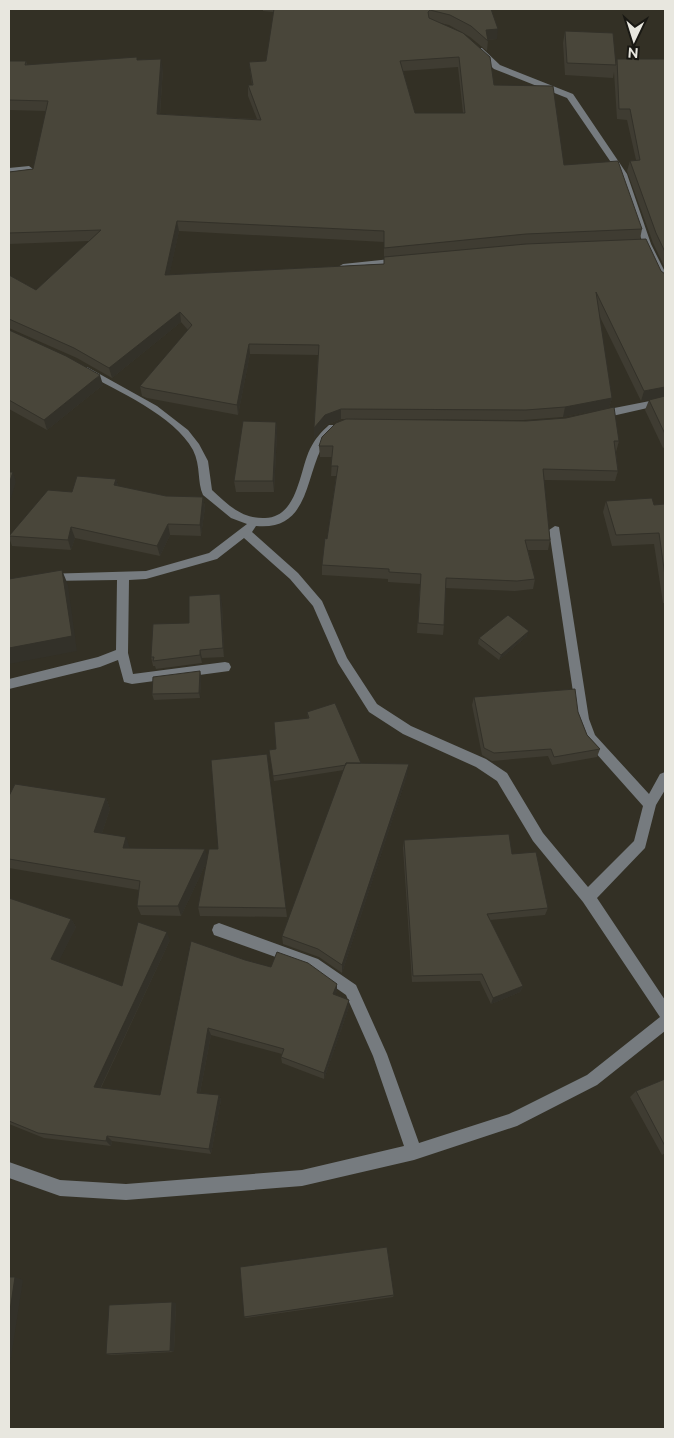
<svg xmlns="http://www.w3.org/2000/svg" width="674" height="1438" font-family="Raleway,sans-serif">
<rect width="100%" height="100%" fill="#333025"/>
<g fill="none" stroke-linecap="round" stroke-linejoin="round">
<path fill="#767b7f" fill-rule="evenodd" d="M476,48h6l18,17 73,29 54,80 24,70 14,28v12l-5,-3 -17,-37 -24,-70 -52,-76 -73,-29 -18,-17z
M29,166l4,3 -1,2 -23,1v-4z
M400,258l3,1v4l-60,7 -5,-3 5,-3z
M87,367l70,39 31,24 11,14 9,17 4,29c16,15 30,29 53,28 33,-1 34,-46 45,-69 5,-10 11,-17 19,-24h8l1,3c-5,8 -13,12 -17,21 -16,33 -14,82 -65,77l-4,6 46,41 24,28 25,57 30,46 34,22 75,33 21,14 36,60 45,54 46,-46 9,-35 -57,-64 -9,-23 -28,-189 6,-4 4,1 30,192 6,16 54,59 11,-20 5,-2v18l-9,15 -11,43 -48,50 68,102v31l-68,54 -80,41 -103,34 -112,26 -176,14 -66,-4 -51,-18v-16l51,18 66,4 176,-14 102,-24 -31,-90 -27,-61 -37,-26 -95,-34 -2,-5 2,-5 5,-2 99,36 38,26 31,69 32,89 90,-29 78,-39 73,-58 -77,-115 -50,-61 -36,-60 -21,-14 -73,-33 -34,-22 -31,-49 -25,-57 -23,-27 -46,-41 -27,21 -71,20 -17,1 -1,73 5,21 92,-12 4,1 2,4 -2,4 -97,13 -8,-2 -6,-22 -18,7 -91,22v-10l89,-22 18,-7 1,-70 -69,1 -4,-1 -2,-3 2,-3 102,-3 63,-18 38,-29 -16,-6 -28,-23c-6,-13 -2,-29 -10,-45 -19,-35 -76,-59 -110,-78v-4z
M665,398v6l-66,15 -5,-4 5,-4z"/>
</g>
<path fill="#3f3c32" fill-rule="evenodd" d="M263,9h228l6,30 -9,1 -1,11 -17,-14 -21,-12 -9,-2 124,142 78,64 -2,10 21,32 4,3v173l-2,1 -18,-38 4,-10 9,-2 -17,3 -42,-86 13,83 -3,10 -46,9 -39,3 -183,-1 -15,6 -12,13v-10l4,-73 -68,-1 -12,61 -91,-17 -5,-2 -2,-10 48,-56 -7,-8 -69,56 -35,-20 -68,-30v-53l27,15 53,-49 -80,3v-72l24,-3 13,-58 -37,-1v-49h17l1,4 110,-5 26,9 -3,45 97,5 -9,-23v-11h4l-3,-23 17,-1 8,-49 -11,-1zM458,67l5,46h-48l-12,-42zM179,231l205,11v22l-215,11z
M565,31l51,32 1,-4h48v209l-12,-25 -26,-72 3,-10 6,-1 -9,-40 -10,-1 -3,-47 -1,6 -48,-3 -2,-32z
M9,330l94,55 -56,45 -38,-21z
M276,422l1,11 -3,59h-38l-2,-11z
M619,441l-3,11 2,19 -3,10 -71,-1 6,60 -2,10h-20l7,29 -2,10 -18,2 -70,-3 -1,37 -1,10 -26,-2 3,-49 -32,-2v-3l-66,-4v-10l5,-26 9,-63h-5l1,-19h-12l-1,-11z
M116,479l2,7 48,10 37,1 2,11 -4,28 -31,-1 -10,21 -85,-18 -4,12 -59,-4 -3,-9v-2l63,-43z
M606,501l48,4 11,-1v99h-2l-9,-59 -42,2 -9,-34z
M222,603l2,54 -22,1v5l-46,6 -1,-3h-2l-2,-9 38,-34z
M527,636l-28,24 -21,-16 1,-6z
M200,671l1,6 -1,21 -46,2 -2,-6z
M474,697l104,15 9,23 13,14 -3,8 -45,8 -4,-9 -56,5 -10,-6 -10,-50z
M307,712l54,51 46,12 -65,198 -23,-16 -36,-13 -1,-8 62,-166 -70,11 -5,-31 7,-1 32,-30z
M267,754l20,163 -87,-1 -2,-9 9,-46 -26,55 -40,-1 -4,-9 2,-16 -130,-22v-72l97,2 4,11 -8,24 28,15 77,10 11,-9z
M404,840l108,14 36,54 -3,7 -55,5 33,66 -3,6 -29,12 -11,-23 -68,1 -9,-134z
M9,898l62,21 5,8 -18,35 64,24 48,-46 -69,148 59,7 85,-135 92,31 -2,4 14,12 -25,72 -42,-16 -1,-6 1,-3 -71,-19 -11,58 19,2 2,5 -10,54 -99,-13 -1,5 -67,-8 -35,-14z
M665,1079v74l-3,2 -32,-58 6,-6z
M394,1295l-1,2 -147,21 -2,-1z
M176,1303l-2,49 -63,3 -5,-1z"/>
<path fill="#333129" d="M498,29l-1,10 -10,1 -1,-10z
M161,59l2,10 -4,55 -2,-10z
M177,221l2,10 -12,55 -2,-11z
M180,312l1,10 -69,56 -3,-10z
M249,344l1,10 -12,61 -1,-10z
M100,375l3,10 -56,45 -3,-10z
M665,387v10l-24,4 3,-10z
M612,398l-3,10 -46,9 2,-10z
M341,409v10l-15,6 -12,13v-10l11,-13z
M276,422l1,11 -3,59 -1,-11z
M13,472l3,10 -7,22v-20z
M116,479l3,11 -5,-5z
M203,497l2,11 -4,28 -1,-11z
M168,524l2,11 -10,21 -3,-10z
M71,527l4,11 -4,12 -3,-10z
M62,570l6,15 9,66 -68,13v-16z
M220,594l2,9 2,54 -1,-9z
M529,631l-2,5 -28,24 2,-5z
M200,650l2,8v5l-2,-8z
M200,671l1,6 -1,21 -1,-5z
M409,764l-2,11 -65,198v-8z
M106,798l4,11 -11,33 -5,-10z
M126,837l4,11h-7z
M205,849l3,10 -27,57 -3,-10z
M71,919l5,8 -20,40 -5,-8z
M167,932l3,8 -72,153 -4,-6z
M337,984v7l-4,10v-7z
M523,986l-3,6 -29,12 2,-6z
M349,1000v7l-25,72v-6z
M208,1028l3,7 -12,63 -2,-5z
M219,1095l2,5 -10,54 -2,-5z
M107,1136l5,5 -1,5 -5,-5z
M15,1277l8,3 -13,84h-1v-47z
M172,1302l4,1 -2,49 -4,-1z"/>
<path fill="#49463a" stroke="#333129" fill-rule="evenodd" d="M274,9h217l7,20 -12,1 2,11 -17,-15 -21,-11 -20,-5 -2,2 1,6 34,15 27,24 4,28 59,1 11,79 54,-4 24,68 -116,5 -142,14v-17l-207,-10 -12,54 219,-11v-7l142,-13 120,-5 15,32 4,3v113l-21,4 -48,-99 16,106 -47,9 -39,3 -185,-1 -16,6 -11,13 5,-83 -70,-1 -12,61 -92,-17 -5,-2 52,-61 -12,-13 -71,56 -35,-20 -65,-29v-44l27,15 65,-60 -92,3v-61l24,-3 15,-68 -39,-1v-39h17l-1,4 112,-8v3l24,-1 -4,55 104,6 -13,-35h5l-4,-23 17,-1zM459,57l6,56h-50l-15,-52z
M565,31l48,2 3,32 -49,-2z
M617,59h48v193l-9,-19 -26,-72 10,-1 -10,-51h-11z
M9,330l57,26 34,19 -56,45 -35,-20z
M665,396v38l-16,-34z
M614,407l5,34h-5l4,30 -75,-2 7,71h-25l10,39 -18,2 -71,-3 -2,47 -26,-2 3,-49 -32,-2v-3l-67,-4 3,-27 2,1 11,-73h-7l2,-20h-14l3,-9 14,-14 10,-4 180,2 40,-3z
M243,421l33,1 -3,59h-39z
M9,472h4l-4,12z
M77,476l39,3 -2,6 52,11 37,1 -3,28 -32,-1 -11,22 -86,-19 -3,13 -59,-4 39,-46 24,2z
M652,498l2,7 11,-1v72l-6,-43 -43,2 -10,-34z
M62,570l10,66 -63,12v-69z
M220,594l3,54 -23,2v5l-47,6 1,-4h-3l2,-33 36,-1v-27z
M508,615l21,16 -28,24 -22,-17z
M200,671l-1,22 -47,1 1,-17z
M575,689l3,23 9,23 13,14 -46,8 -3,-8 -57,4 -10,-5 -10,-51z
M335,703l26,60h-15v2l-73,11 -4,-26 7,-1 -2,-27 35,-4 -2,-6z
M267,754l19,154 -88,-1 11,-58h9l-7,-89z
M346,763l63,1 -67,201 -24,-16 -36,-13z
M15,784l91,14 -12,34 32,5 -3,11 82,1 -27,57h-41l3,-25 -131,-22v-63z
M509,834l3,20 24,-2 12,56 -61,6 36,72 -30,12 -11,-24 -69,2 -9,-136z
M9,898l62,21 -20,40 71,27 16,-64 29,10 -73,155 66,8 31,-154 54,19 26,7 6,-15 31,11 29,21 -4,10 16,6 -25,73 -43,-16 3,-8 -76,-21 -11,65 22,2 -10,54 -102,-13 -1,5 -68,-8 -29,-12z
M665,1079v67l-29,-55z
M387,1247l7,48 -150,22 -4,-50z
M9,1277h6l-6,40z
M172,1302l-2,49 -64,3 3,-49z"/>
<rect width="674" height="1438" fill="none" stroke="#e8e7df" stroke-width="20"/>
<g transform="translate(634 40) rotate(184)" stroke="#191813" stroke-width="4" paint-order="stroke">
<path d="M0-4L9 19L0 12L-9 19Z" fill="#e8e7df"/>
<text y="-8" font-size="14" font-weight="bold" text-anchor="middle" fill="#e8e7df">N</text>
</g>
</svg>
